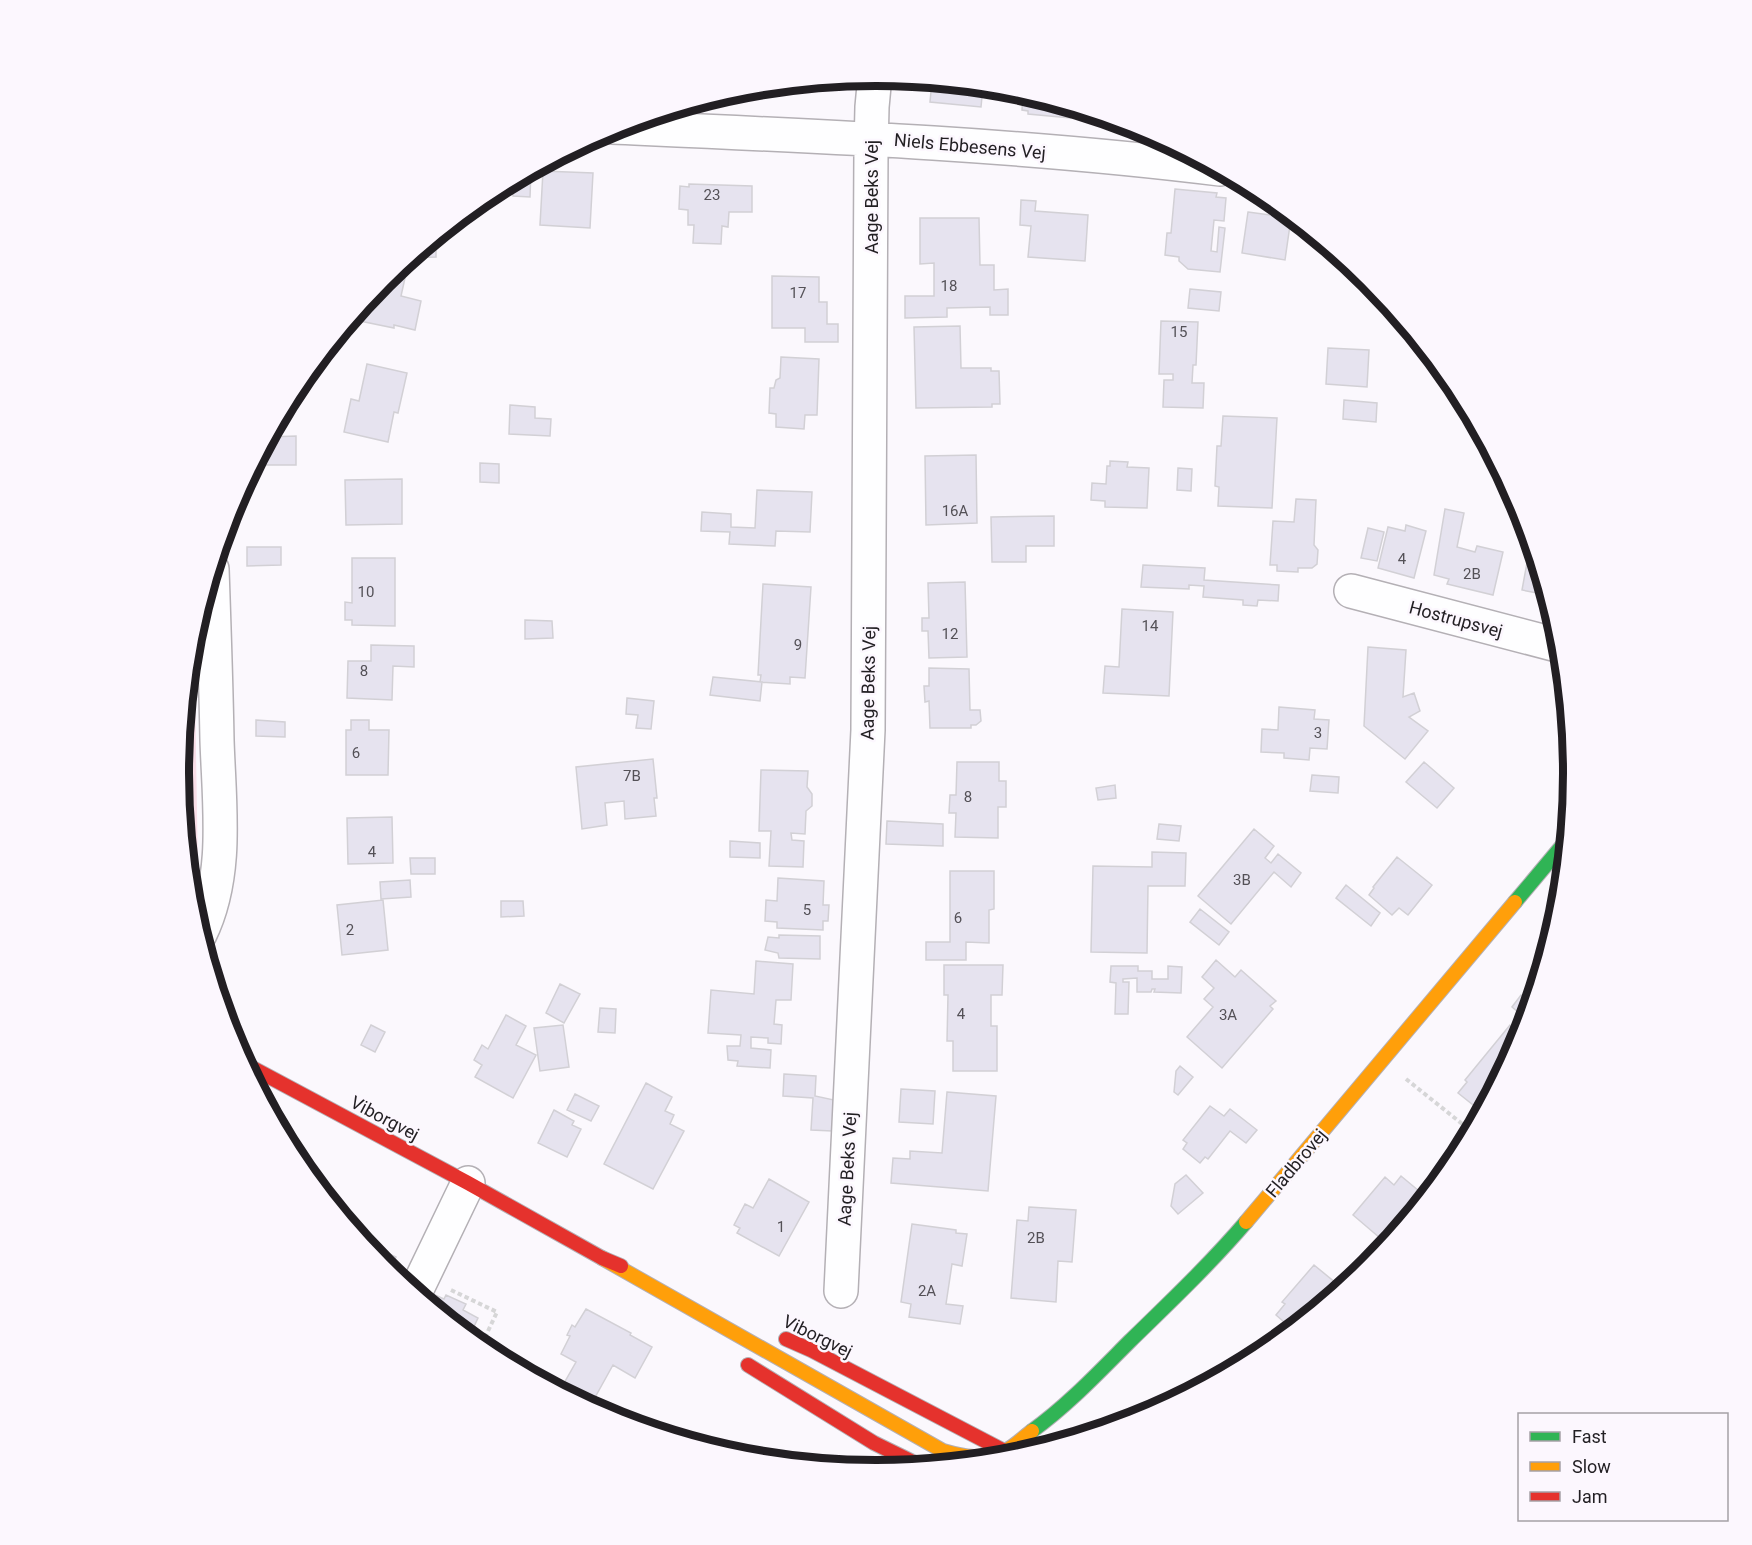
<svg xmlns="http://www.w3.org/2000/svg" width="1752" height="1545" font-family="Roboto,sans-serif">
<rect width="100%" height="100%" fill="#fbf8fd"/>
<path fill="#f9dee8" d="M194,630l4,243 -8,17 -11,-118 13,-136z"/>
<path fill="#e6e3ef" stroke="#d2d0d5" stroke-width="1.5" d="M932,80l51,6 -2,21 -51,-5z
M1028,93l87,27 -1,3 -34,-3 1,-5 -11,-1v4l-42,-4v-3l-6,-1 1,-16z
M531,170l-1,27 -17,-1v-17z
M543,171l50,2 -3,55 -50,-3z
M689,184l63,2v26h-23l-1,15 -6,-1 -1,18 -28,-1 1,-18h-6v-15l-9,-1 1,-23 9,1z
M1175,189l42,4 -1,4 10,1 -2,23 -10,-1 -3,31 6,1 2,-25 6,1 -5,44 -32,-3 -9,-8v-4l-14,-2 2,-22h4z
M1021,200l15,1 -1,10 53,4 -3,46 -57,-4 3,-31 -11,-1z
M1248,212l43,6 -6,42 -43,-7z
M920,218h59l1,47h14v25l14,-1v26h-18v-8l-43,1v9l-42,1v-22h29v-33l-14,1z
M434,238h2v19l-27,1z
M389,274l16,4 -4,18 20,5 -6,29 -21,-5v3l-44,-9 33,-40z
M772,276l47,1v25h8v22h11v18h-33v-14h-33z
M1190,289l31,3 -2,19 -31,-3z
M1161,321l37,1 -2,43h-3l-1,18h12l-1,25 -40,-1 1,-27h9v-6h-14z
M960,326l1,42h30v3h8l1,33h-8v3l-76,1 -2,-81z
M1328,348l41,2 -2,37 -41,-3z
M781,357l38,2 -2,56h-12l-1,14 -28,-2v-13l-7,-1 1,-25h4l2,-8 4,-2z
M367,364l40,9 -9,40 -4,-1 -6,30 -44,-10 7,-33 8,2z
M1344,400l33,3 -1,19 -33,-3z
M510,405l25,2v11l16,1 -1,17 -41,-2z
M1223,416l54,2 -5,90 -54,-2 1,-19 -4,-1 2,-40h4z
M296,436v29h-41v-4l13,-24z
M976,455l1,68 -51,2 -1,-69z
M1110,461l18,1 -1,5 22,1 -2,40 -42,-1v-6l-14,-1 1,-17 14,1 1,-18h3z
M480,463l19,1v19l-19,-1z
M1178,468l14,1 -1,22 -14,-1z
M402,479v45l-56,1 -1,-45z
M757,490l55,2 -2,40 -34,-1 -1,15 -46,-2 1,-12 -29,-1 1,-19 29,2v13l24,1z
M1296,499l20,1 -2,45 4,5 -1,14 -5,4h-14v4l-21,-1v-6h-7l3,-44 21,1z
M1445,509l19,4 -7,34 18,5 2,-6 26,6 -10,43 -46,-11 2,-5 -15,-4z
M1054,516v30h-28v16h-34l-1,-45z
M1406,525l20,6 -12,47 -36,-10 10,-41 17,4z
M1368,528l16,4 -7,29 -16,-3z
M1531,541l16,54 -25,-5z
M247,547h34v18l-34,1z
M352,558h43v68l-43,-1v-5h-7v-18l7,1z
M1143,565l62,3 -1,12 75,5 -1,16 -20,-1 -1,6 -14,-1v-5l-40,-3 1,-11 -15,-1v4l-48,-2z
M965,582l2,75 -38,1 -1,-27h-6v-13h7l-1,-35z
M763,584l48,3 -6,91 -15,-1v7l-30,-2 1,-7h-3z
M1122,609l51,3 -4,84 -66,-3 2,-27 14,1z
M525,620l27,1 1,17 -28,1z
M371,645l43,1v21l-21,-1 -1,34 -45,-2 1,-37h23z
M1368,647l38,3 -3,47 11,-4 6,18 -11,6 19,14 -23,28 -41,-33z
M929,668l40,1 1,41h10l1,11 -5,4h-5v3h-41l-1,-27 -4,1 -1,-16h5z
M713,677l49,5 -2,19 -50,-6z
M627,698l27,3 -3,28 -15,-1 2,-13 -12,-1z
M1279,707l36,3 -1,9 15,1 -2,29 -17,-1 -1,12 -25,-2v-5l-23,-1 1,-23 16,1z
M256,720l29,2v15l-29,-1z
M351,720h18v10h20l-1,45h-42v-45h5z
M653,759l4,39h-3l2,18 -31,3 -1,-18 -19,2 2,22 -25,4 -6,-62z
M957,762h42v19h7v26h-8v31l-43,-1 1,-24h-7l1,-18h6z
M1424,762l30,26 -17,20 -31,-26z
M761,770l47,1 -1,16 5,7v12l-6,5 -1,23 -14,-1 1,7 12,1 -1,26 -34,-1 2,-35h-12z
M1312,775l27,2 -1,16 -28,-2z
M1115,785l1,13 -18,2 -2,-12z
M392,817l1,46 -45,1 -1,-46z
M887,821l56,3v22l-57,-2z
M1159,824l22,2 -2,15 -22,-2z
M1254,829l20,17 -9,12 6,5 7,-9 23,19 -10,14 -17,-15 -43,52 -33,-28z
M730,841l30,2v15l-30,-1z
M1152,852l34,1 -1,33h-37l-1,67 -56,-1 2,-86 59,1z
M1397,857l35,28 -24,30 -9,-7 -7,7 -23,-20 5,-7 -1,-1z
M410,858h25v16h-24z
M950,871h44v38l-5,1v33l-23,-1v18h-40v-18h24z
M778,878l46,3 -1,24h6l-1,16h-5v9l-46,-2v-6l-12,-1 1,-21 11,1z
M410,880l1,17 -30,2 -1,-17z
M1346,885l34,28 -9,13 -35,-28z
M383,900l5,50 -46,5 -5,-50z
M501,901h22l1,15 -23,1z
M1200,909l29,23 -10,13 -29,-23z
M779,935l41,1v23l-41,-1 -1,-5 -13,-3 3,-13 11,1z
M1216,960l19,17 6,-7 35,31 -6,5 3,3 -51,59 -35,-31 26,-30 -9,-8 10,-11 -12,-11z
M756,961l37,3 -2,36h-15l-2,24 8,1 -1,19 -13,-1v-5l-17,-1v11l20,2 -1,18 -33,-2 1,-5 -10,-1 -1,-14h13l1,-11 -33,-2 3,-43 43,4z
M944,965h59l-1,30h-11v31h6v45h-44v-30h-6l1,-46h-4z
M1111,966h27v5h14v8h16v-13l14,1 -1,26 -27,-1 1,-3h-3l-1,3h-14v-14l-14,1v3h6l-1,32h-13l1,-31 -6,-1z
M560,984l20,10 -16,29 -18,-10z
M1521,995l9,7 3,-4 -7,21 -14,-12z
M600,1008l16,1 -1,24 -17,-1z
M506,1015l20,11 -10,19 20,10 -23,43 -38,-21 7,-12 -8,-5 8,-15 6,4z
M371,1025l14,7 -10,20 -14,-7z
M563,1025l6,42 -29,4 -6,-43z
M1510,1025l12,9 -2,6 -38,72 -24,-19 9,-11 -2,-2z
M1180,1066l13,11 -15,18 -4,-3 2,-21z
M784,1074l32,2 -1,20 19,4 -2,31 -21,-1 2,-32 -30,-2z
M646,1083l26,14 -7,14 9,4 -4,9 14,7 -31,58 -49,-25z
M901,1089l34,2 -2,33 -34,-2z
M947,1092l49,4 -8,95 -97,-8 2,-25 17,1v-8l32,2z
M575,1094l24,12 -8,15 -24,-11z
M1210,1106l14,10 6,-7 27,21 -11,13 -16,-12 -22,28 -3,-2 -5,6 -17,-14 4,-6 -4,-3z
M554,1110l20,11 -2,4 9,4 -14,28 -29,-14z
M1186,1175l17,18 -25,21 -7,-8 4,-22z
M1401,1176l18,15 -8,9 7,6 -31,38 -34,-29 32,-38 9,8z
M769,1179l40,23 -30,54 -42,-23 3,-5 -6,-3 11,-21 8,4z
M1029,1207l47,3 -4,52 -14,-1 -2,41 -45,-4 6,-78 11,1z
M912,1224l44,6v3l11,1 -5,32 -10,-2 -6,40 17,2 -3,18 -51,-7 2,-13 -10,-2z
M361,1240l35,17 -6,12 6,3 -2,3 -11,-10z
M1314,1265l28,23 -50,41 -16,-14 9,-11 -3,-2z
M428,1292l16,7 2,-4 20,9 -3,6 15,8 -9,19 -45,-38z
M586,1309l45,24 -1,2 22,12 -17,31 -22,-13 -20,36 -30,-16 13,-23 -15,-8 9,-18 -3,-1 5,-10 3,2z
M691,1442l43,3 -1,10z"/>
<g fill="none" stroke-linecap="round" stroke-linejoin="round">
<defs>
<path id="street" d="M612,127c203,9 406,17 608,42
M1351,591l210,55
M200,934c29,-59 19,-130 17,-194 -1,-57 -3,-114 -5,-171
M841,1291l27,-561 3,-580 1,-43 3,-32
M415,1293l53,-110"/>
<path id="fast" d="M1515,902l52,-62
M1032,1431c36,-26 67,-59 98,-90 40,-39 80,-77 116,-119"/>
<path id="slow" d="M1246,1222l269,-320
M602,1258l341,193c21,6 41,10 62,0 9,-4 19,-14 27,-20"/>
<path id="jam" d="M245,1064l223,119 134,75 19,8
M786,1339l25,11 199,104
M748,1365l126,78 47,23"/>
</defs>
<use href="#street" stroke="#b4b0b5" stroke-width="36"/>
<use href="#fast" stroke="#b4b0b5" stroke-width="16"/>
<use href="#slow" stroke="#b4b0b5" stroke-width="16"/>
<use href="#jam" stroke="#b4b0b5" stroke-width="16"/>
<path stroke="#d6d6d7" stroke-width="4" stroke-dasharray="4.5 3" stroke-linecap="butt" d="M1406,1079l65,52
M451,1290l46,22 -16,34"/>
<use href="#street" stroke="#fefeff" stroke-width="33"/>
<use href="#fast" stroke="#30b455" stroke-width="14"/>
<use href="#slow" stroke="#ff9f0a" stroke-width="14"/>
<use href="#jam" stroke="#e5322d" stroke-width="14"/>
</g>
<g text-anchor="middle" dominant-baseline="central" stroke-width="5" stroke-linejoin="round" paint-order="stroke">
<g font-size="15" fill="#545157">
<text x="712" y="195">23</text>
<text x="949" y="286">18</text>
<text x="798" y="293">17</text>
<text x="1179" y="332">15</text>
<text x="955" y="511">16A</text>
<text x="1402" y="559">4</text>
<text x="1472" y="574">2B</text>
<text x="366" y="592">10</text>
<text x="1150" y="626">14</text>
<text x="950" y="634">12</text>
<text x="798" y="645">9</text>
<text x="364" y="671">8</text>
<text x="1318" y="733">3</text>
<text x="356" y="753">6</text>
<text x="632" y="776">7B</text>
<text x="968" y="797">8</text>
<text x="372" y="852">4</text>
<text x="1242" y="880">3B</text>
<text x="807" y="910">5</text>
<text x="958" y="918">6</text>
<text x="350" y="930">2</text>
<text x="961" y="1014">4</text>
<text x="1228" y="1015">3A</text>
<text x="781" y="1227">1</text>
<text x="1036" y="1238">2B</text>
<text x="927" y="1291">2A</text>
</g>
<g font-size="18" fill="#221f23" stroke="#fcf7fe">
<text transform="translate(970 146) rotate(5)">Niels Ebbesens Vej</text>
<text transform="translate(871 197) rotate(-90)">Aage Beks Vej</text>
<text transform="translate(1456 619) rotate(15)">Hostrupsvej</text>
<text transform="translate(868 683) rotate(-89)">Aage Beks Vej</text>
<text transform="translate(385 1118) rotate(28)">Viborgvej</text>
<text transform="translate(1296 1163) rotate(-50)">Fladbrovej</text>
<text transform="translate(847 1169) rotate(-87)">Aage Beks Vej</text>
<text transform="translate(818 1336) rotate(26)">Viborgvej</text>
</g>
</g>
<path d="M0 0H1752V1545H0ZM189 773a687 687 0 1 1 1374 0a687 687 0 1 1-1374 0Z" fill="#fcf7fe" fill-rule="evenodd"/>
<path fill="none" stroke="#221f23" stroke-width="8" d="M189 773a687 687 0 1 1 1374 0a687 687 0 1 1-1374 0Z"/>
<rect x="1518" y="1413" width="210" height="108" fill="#fcf7fe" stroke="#a5a1a6" stroke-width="1.5"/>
<rect x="1530" y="1432" width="30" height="9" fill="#30b455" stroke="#a5a1a6" stroke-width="1.5"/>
<text x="1572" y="1443" font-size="18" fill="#221f23">Fast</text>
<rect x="1530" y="1462" width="30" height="9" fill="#ff9f0a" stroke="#a5a1a6" stroke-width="1.5"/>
<text x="1572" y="1473" font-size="18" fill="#221f23">Slow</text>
<rect x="1530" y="1492" width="30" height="9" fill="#e5322d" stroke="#a5a1a6" stroke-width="1.5"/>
<text x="1572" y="1503" font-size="18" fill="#221f23">Jam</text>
</svg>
